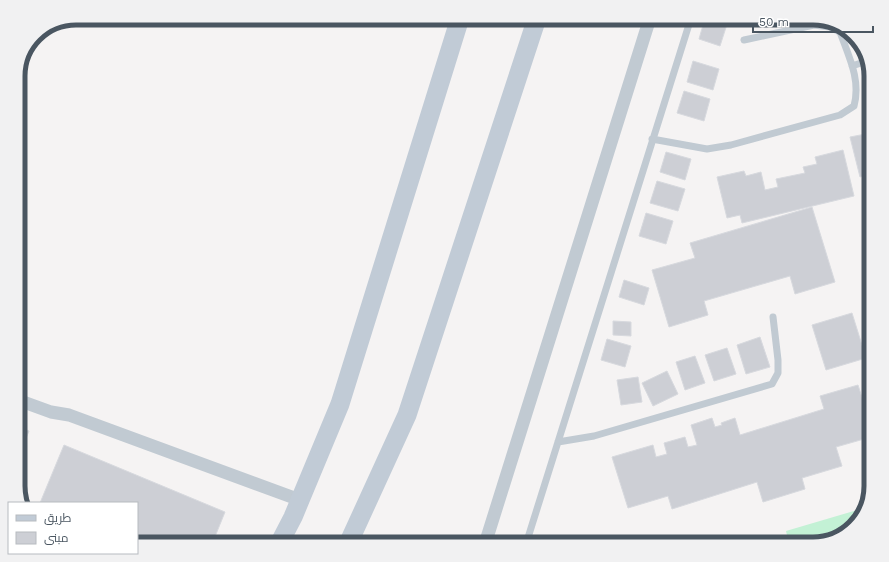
<svg xmlns="http://www.w3.org/2000/svg" width="889" height="562" font-family="'Work Sans',Cairo,sans-serif">
<rect width="100%" height="100%" fill="#f5f3f3"/>
<path fill="#c3f1d5" d="M864,508l-3,10 -19,18 -29,8h-24l-3,-13z
M758,535l3,9h-33z"/>
<path fill="#cdcfd5" stroke="#d7d9de" d="M705,18h24l-9,28 -21,-7z
M693,61l26,8 -6,21 -26,-8z
M684,91l26,8 -6,22 -27,-8z
M871,133v41l-11,3 -10,-40z
M843,150l11,46 -112,27 -2,-8 -13,3 -10,-41 27,-6 2,5 15,-4 4,18 13,-3 -2,-8 29,-6 -2,-6 14,-3 -2,-7z
M666,152l25,7 -6,21 -25,-8z
M657,181l28,8 -7,22 -28,-8z
M812,207l23,75 -40,12 -5,-18 -86,25 4,14 -39,12 -17,-57 43,-12 -5,-15z
M646,213l27,8 -7,23 -27,-8z
M624,280l25,8 -5,17 -25,-8z
M871,280v29l-8,-27z
M852,313l14,45 -40,12 -14,-45z
M613,321l18,1v14l-18,-1z
M760,337l10,30 -24,7 -9,-29z
M607,339l24,7 -6,21 -24,-7z
M727,348l9,26 -22,7 -9,-26z
M695,356l10,27 -20,7 -9,-28z
M667,371l11,23 -25,12 -11,-23z
M638,377l4,25 -21,3 -4,-25z
M858,385l13,40v12l-35,10 6,19 -40,12 3,11 -42,13 -6,-20 -85,27 -4,-13 -40,12 -16,-51 41,-12 3,12 11,-3 -3,-11 21,-6 3,10 9,-2 -6,-20 21,-7 3,9 7,-2 -1,-2 14,-5 5,17 84,-26 -4,-13z
M18,426l11,5 -11,27z
M64,445l161,67 -13,32h-75v-41h-97z"/>
<g fill="none" stroke-linecap="round" stroke-linejoin="round">
<path stroke="#c1cad2" stroke-width="7" d="M852,66l15,-5
M652,139l55,10 24,-4 109,-30 14,-9c7,-26 -5,-49 -14,-74l-10,-5 -16,-2 -70,15
M558,442l36,-6 178,-52 6,-11v-13l-5,-43
M526,544l165,-526"/>
<path stroke="#c1cad2" stroke-width="13" d="M18,400l33,12 18,3 231,85
M485,544l165,-526"/>
<path stroke="#c1cbd6" stroke-width="19" d="M279,544l14,-27 47,-113 120,-386
M348,544l59,-129 130,-397"/>
</g>
<path d="M0 0H889V562H0ZM76 25H813A51 51 0 0 1 864 76V486A51 51 0 0 1 813 537H76A51 51 0 0 1 25 486V76A51 51 0 0 1 76 25Z" fill="#f1f1f2" fill-rule="evenodd"/>
<path fill="none" stroke="#4a5661" stroke-width="5" d="M76 25H813A51 51 0 0 1 864 76V486A51 51 0 0 1 813 537H76A51 51 0 0 1 25 486V76A51 51 0 0 1 76 25Z"/>
<rect x="8" y="502" width="130" height="52" fill="#ffffff" stroke="#b7bbc0"/>
<rect x="16" y="515" width="20" height="6" fill="#c1cbd6" stroke="#b7bbc0"/>
<text x="44" y="522" font-size="12" fill="#4a5661">طريق</text>
<rect x="16" y="532" width="20" height="12" fill="#cdcfd5" stroke="#b7bbc0"/>
<text x="44" y="542" font-size="12" fill="#4a5661">مبنى</text>
<path d="M753 26v6h120v-6" fill="none" stroke="#4a5661" stroke-width="2"/>
<text x="759" y="26" font-size="12" fill="#4a5661" stroke="#ffffff" stroke-width="3" paint-order="stroke">50 m</text>
</svg>
